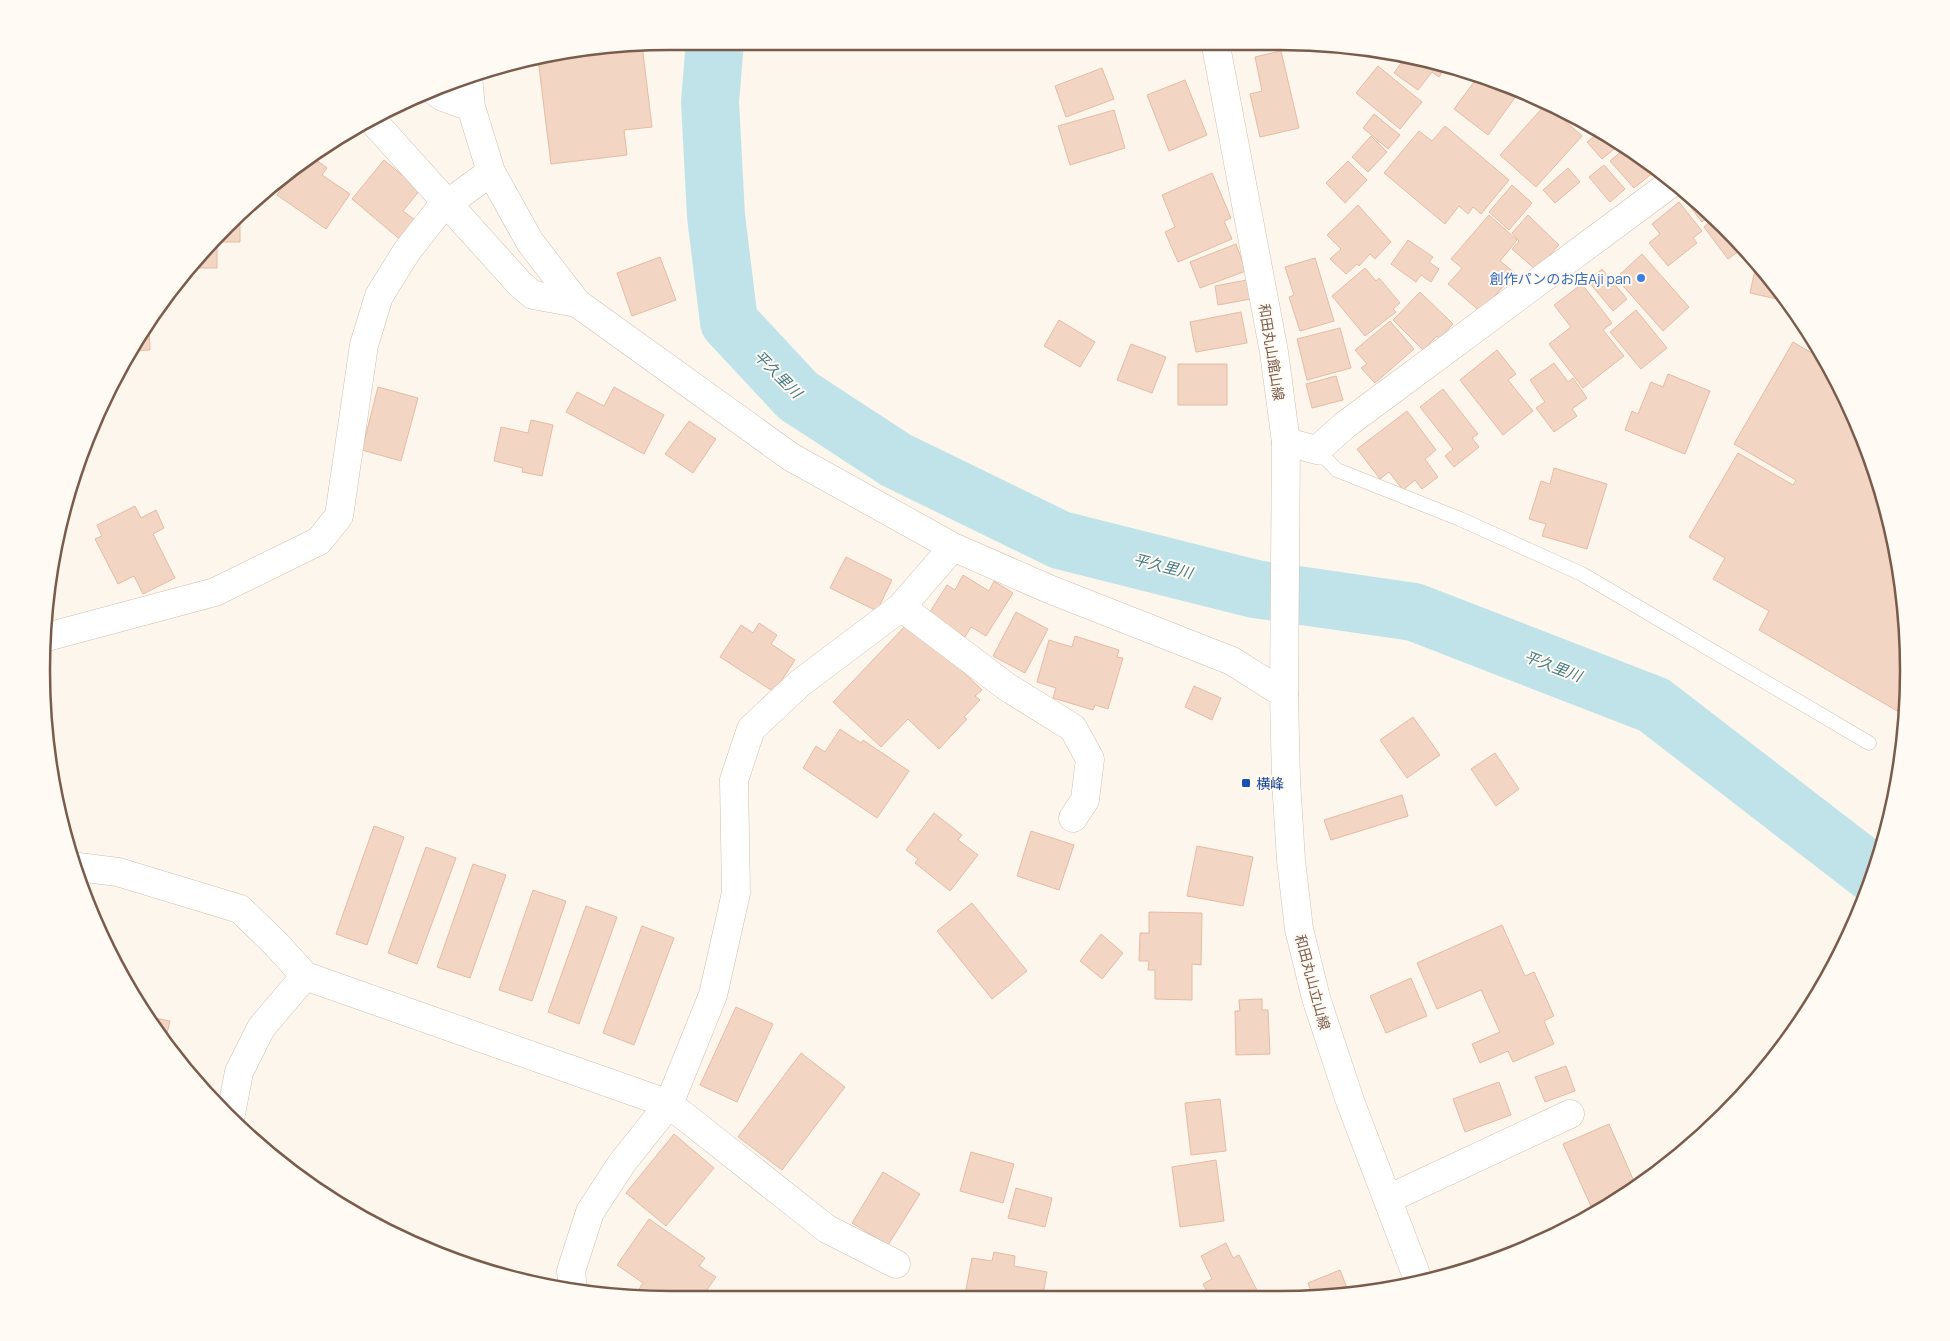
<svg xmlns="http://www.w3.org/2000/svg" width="1950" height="1341" font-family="Manrope,'Noto Sans JP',sans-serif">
<rect width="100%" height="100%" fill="#fdf6ec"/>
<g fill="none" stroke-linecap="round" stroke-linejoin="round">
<path stroke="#bfe3e8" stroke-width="58" d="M715,41l-5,61 6,114 13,106 69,74 98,64 164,80 195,49 159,23 240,93 218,168"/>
</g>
<path fill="#f3d5c3" stroke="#e6bba3" d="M642,45l10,82 -28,3 3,25 -76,9 -13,-105z
M1281,51l18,77 -39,9 -10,-43 12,-3 -7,-34z
M1403,53l44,12 -8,12 -7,-5 -14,18 -24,-17 12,-17z
M1378,66l44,36 -22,27 -44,-36z
M1102,68l12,31 -48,18 -11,-31z
M1480,74l39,18 -31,43 -34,-26z
M1185,80l22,55 -38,16 -22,-56z
M1546,104l36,32 -46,51 -36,-32z
M1114,110l11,38 -55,17 -12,-39z
M1374,114l26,21 -12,14 -25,-21z
M1445,126l64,54 -28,34 -8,-7 -5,7 -9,-8 -14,18 -61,-51 35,-42 13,10z
M1601,131l18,14 -17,14 -15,-17z
M1371,136l16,16 -19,20 -16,-15z
M1624,149l30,23 -20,16 -24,-27z
M311,156l16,12 -5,7 28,19 -24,35 -49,-34 15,-22z
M384,160l36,30 -17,21 16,12 -16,19 -51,-43z
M1348,161l19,19 -22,23 -19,-20z
M1604,165l21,24 -15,13 -21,-25z
M1568,168l12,14 -25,21 -12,-13z
M1212,173l19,45 -7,3 8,18 -54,23 -13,-30 10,-5 -13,-32z
M1512,185l20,18 -23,27 -20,-18z
M1688,198l22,17 -8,7 -17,-22z
M1679,202l23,29 -9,7 4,5 -29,23 -19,-23 11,-9 -8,-10z
M1358,205l33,37 -16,17 -5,-5 -11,12 -2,-2 -11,10 -16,-15 11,-10 -14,-14z
M1489,215l28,25 -17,21 15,12 -34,39 -33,-28 14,-16 -11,-9z
M1528,215l31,30 -23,25 -24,-21 7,-8 -7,-8z
M1715,218l10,8 18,22 -15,11 -24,-32z
M240,219v23h-23v26h-29l9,-12z
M1408,240l25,17 -4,5 10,7 -8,13 -10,-7 -5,7 -25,-18z
M1236,244l10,27 -46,17 -10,-26z
M1642,254l47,53 -26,24 -47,-53z
M660,257l16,43 -44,16 -15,-43z
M1315,258l19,63 -34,10 -11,-34 5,-2 -9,-28z
M1756,265l30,36 -36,-8z
M1365,268l11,13 3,-3 21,25 -7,6 3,3 -31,24 -33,-40z
M1602,269l25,30 -14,12 -25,-30z
M1247,280l4,19 -33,6 -3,-19z
M1582,284l30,39 -9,7 21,26 -41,32 -34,-44 22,-17 -17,-22z
M1420,292l33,32 -14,15 -2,-3 -14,14 -30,-30z
M1636,310l31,38 -26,21 -31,-37z
M1241,312l6,31 -51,9 -6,-30z
M149,319l1,31 -19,1 16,-30z
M1059,320l36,22 -15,25 -36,-21z
M1390,321l24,28 -39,34 -14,-15 6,-4 -12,-14z
M1340,328l11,40 -44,12 -10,-41z
M1793,342l31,18 37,70 36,118 12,123 -5,44 -145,-85 10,-19 -56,-32 12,-21 -36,-21 49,-84 55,32 3,-5 -62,-36z
M1131,344l35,13 -14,36 -35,-13z
M1497,350l19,24 -8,6 25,31 -30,24 -43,-55z
M1554,363l14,19 5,-4 14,20 -15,11 5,7 -23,16 -18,-24 9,-6 -15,-22z
M1178,364h49v41h-49z
M1668,374l42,17 -25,63 -60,-24 7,-19 6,3 13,-32 12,5z
M1336,376l7,24 -31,8 -6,-24z
M378,387l40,11 -17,63 -39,-11z
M614,387l50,28 -20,39 -78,-42 11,-20 27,14z
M1443,389l35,45 -6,4 7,9 -25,20 -9,-11 8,-7 -33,-42z
M1407,411l29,39 -11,9 13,18 -16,12 -7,-9 -12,10 -14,-18 -9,7 -23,-30z
M531,420l22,5 -11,51 -20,-4 1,-4 -29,-7 7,-34 27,6z
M689,421l27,18 -23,34 -28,-19z
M1554,468l53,16 -20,65 -45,-13 4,-12 -17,-5 12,-38 9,3z
M135,506l6,12 15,-8 8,18 -11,6 22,44 -32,16 -9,-18 -16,8 -23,-45 7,-3 -5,-11z
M846,557l46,23 -15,31 -47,-23z
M963,575l26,16 5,-10 19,12 -27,43 -15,-9 -6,10 -37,-22 19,-30 8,5z
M1016,612l32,17 -23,44 -32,-17z
M910,621l72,69 -7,6 5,4 -16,17 3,2 -28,30 -31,-30 -27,28 -48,-45z
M759,623l18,12 -6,9 24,16 -21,32 -54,-35 21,-32 12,8z
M1075,636l44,14 -2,7 6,1 -15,51 -13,-4 -2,5 -40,-12 3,-10 -19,-6 12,-42 23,7z
M1194,686l27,12 -9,22 -27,-13z
M1413,717l27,38 -33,23 -27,-38z
M840,729l21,14 2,-3 46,31 -32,47 -74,-50 13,-22 9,6z
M1495,753l24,36 -23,17 -25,-37z
M1402,795l6,21 -77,24 -7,-20z
M934,813l28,22 -4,5 20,15 -28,36 -35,-28 3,-4 -12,-9z
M374,826l30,11 -37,108 -31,-11z
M1031,831l43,14 -15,45 -42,-14z
M1197,846l56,11 -10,49 -56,-10z
M426,847l30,11 -39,106 -29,-11z
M473,864l33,11 -36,103 -33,-11z
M533,890l33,11 -34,100 -33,-11z
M972,903l55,68 -35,28 -55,-68z
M586,906l31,11 -38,107 -31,-12z
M1149,912l53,1 -1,52 -9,-1v36l-37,-1v-29h-7l1,-9h-10l1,-28h9z
M1502,925l23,51 9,-4 20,44 -10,5 10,23 -41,18 -5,-11 -28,12 -8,-19 28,-12 -19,-42 -44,19 -20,-46z
M642,926l32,12 -40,107 -31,-12z
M1101,934l22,19 -21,26 -22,-18z
M1411,978l16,38 -41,17 -16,-37z
M1262,999v11h6l2,44 -34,1 -1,-44h5l-1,-11z
M736,1007l37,17 -36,78 -37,-17z
M145,1016l25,5 -5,21 -18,-22z
M801,1053l44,34 -63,83 -44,-33z
M1566,1066l9,25 -30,11 -10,-25z
M1499,1082l12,33 -46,17 -12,-33z
M1220,1099l6,52 -35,4 -6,-52z
M1609,1124l27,62 -42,27 -31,-69z
M674,1134l40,34 -48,58 -40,-33z
M971,1152l43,12 -11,39 -43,-12z
M1216,1160l8,61 -44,6 -8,-60z
M883,1172l37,22 -32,51 -36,-22z
M1016,1188l36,10 -7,29 -37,-9z
M649,1219l56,39 -6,8 17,11 -16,23 -52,-3 -10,-6 5,-8 -26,-18z
M1226,1243l7,15 6,-3 23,45h-51l-8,-16 9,-5 -11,-23z
M994,1252l21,4 -1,10 33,6 -5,28h-78l8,-42 20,3z
M1340,1270l9,23 -36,4 -5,-14z"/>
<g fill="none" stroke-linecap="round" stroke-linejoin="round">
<defs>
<path id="service" d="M1317,450l20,20 123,49 122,55 287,169"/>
<path id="minor" d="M372,120l148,164 13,11 44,8
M791,457l162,90 96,42 183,72 52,33
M901,607l106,80 66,41 17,31 -5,41 -12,18
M43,638l172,-46 104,-51 20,-25 25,-171 15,-49 28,-45 33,-42 51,-37
M78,867l40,5 122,37 37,36 28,31 364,128 158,125 69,35
M230,1119l9,-47 22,-44 44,-52
M1388,1199l182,-85
M573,1290l-2,-19 19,-59 32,-49 47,-59 44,-109 23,-102 -2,-113 17,-51 48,-45 102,-77 52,-60"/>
<path id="tertiary" d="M468,76l3,31 20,65 39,70 47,61 214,154
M431,89l12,8 28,10
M1286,442l31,8 28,-25 325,-241"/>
<path id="secondary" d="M1215,41l59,311 12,90 -2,252 2,86 5,80 8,69 17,69 34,103 69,181"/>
</defs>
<use href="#service" stroke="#d1beb0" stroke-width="15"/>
<use href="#minor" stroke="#d1beb0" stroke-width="29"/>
<use href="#tertiary" stroke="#d1beb0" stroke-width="29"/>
<use href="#secondary" stroke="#d6c0b0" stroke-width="29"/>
<use href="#service" stroke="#fff" stroke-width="14"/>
<use href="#minor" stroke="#fff" stroke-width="28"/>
<use href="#tertiary" stroke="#fff" stroke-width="28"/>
<use href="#secondary" stroke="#fff" stroke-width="28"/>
</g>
<circle fill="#3f7fe0" stroke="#fffaf3" stroke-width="2" cx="1641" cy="278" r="5"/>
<rect fill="#1a4fb4" stroke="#fffaf3" stroke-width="2" x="1241" y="778" width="10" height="10" rx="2.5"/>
<g text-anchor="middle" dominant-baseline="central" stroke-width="4" stroke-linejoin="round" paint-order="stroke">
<g font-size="14" fill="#366cbe" stroke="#fffaf3" text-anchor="end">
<text x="1631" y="278">創作パンのお店Aji pan</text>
</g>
<g font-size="14" fill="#7a5c4d" stroke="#fffaf3">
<text transform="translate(1272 352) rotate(81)">和田丸山館山線</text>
<text transform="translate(1313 982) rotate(75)">和田丸山立山線</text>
</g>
<g font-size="14" fill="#164399" stroke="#fffaf3" text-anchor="start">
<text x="1256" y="783">横峰</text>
</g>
<g font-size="15" font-style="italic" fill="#437c86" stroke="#fffaf3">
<text transform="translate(778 374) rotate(45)">平久里川</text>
<text transform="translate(1163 566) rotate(14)">平久里川</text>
<text transform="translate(1553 666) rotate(21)">平久里川</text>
</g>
</g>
<path d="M0 0H1950V1341H0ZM670 50H1280A620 620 0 0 1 1900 670V671A620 620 0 0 1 1280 1291H670A620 620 0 0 1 50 671V670A620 620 0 0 1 670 50Z" fill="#fffaf3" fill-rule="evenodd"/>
<path fill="none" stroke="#7a5c4d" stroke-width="2.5" d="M670 50H1280A620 620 0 0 1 1900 670V671A620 620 0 0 1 1280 1291H670A620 620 0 0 1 50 671V670A620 620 0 0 1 670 50Z"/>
</svg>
